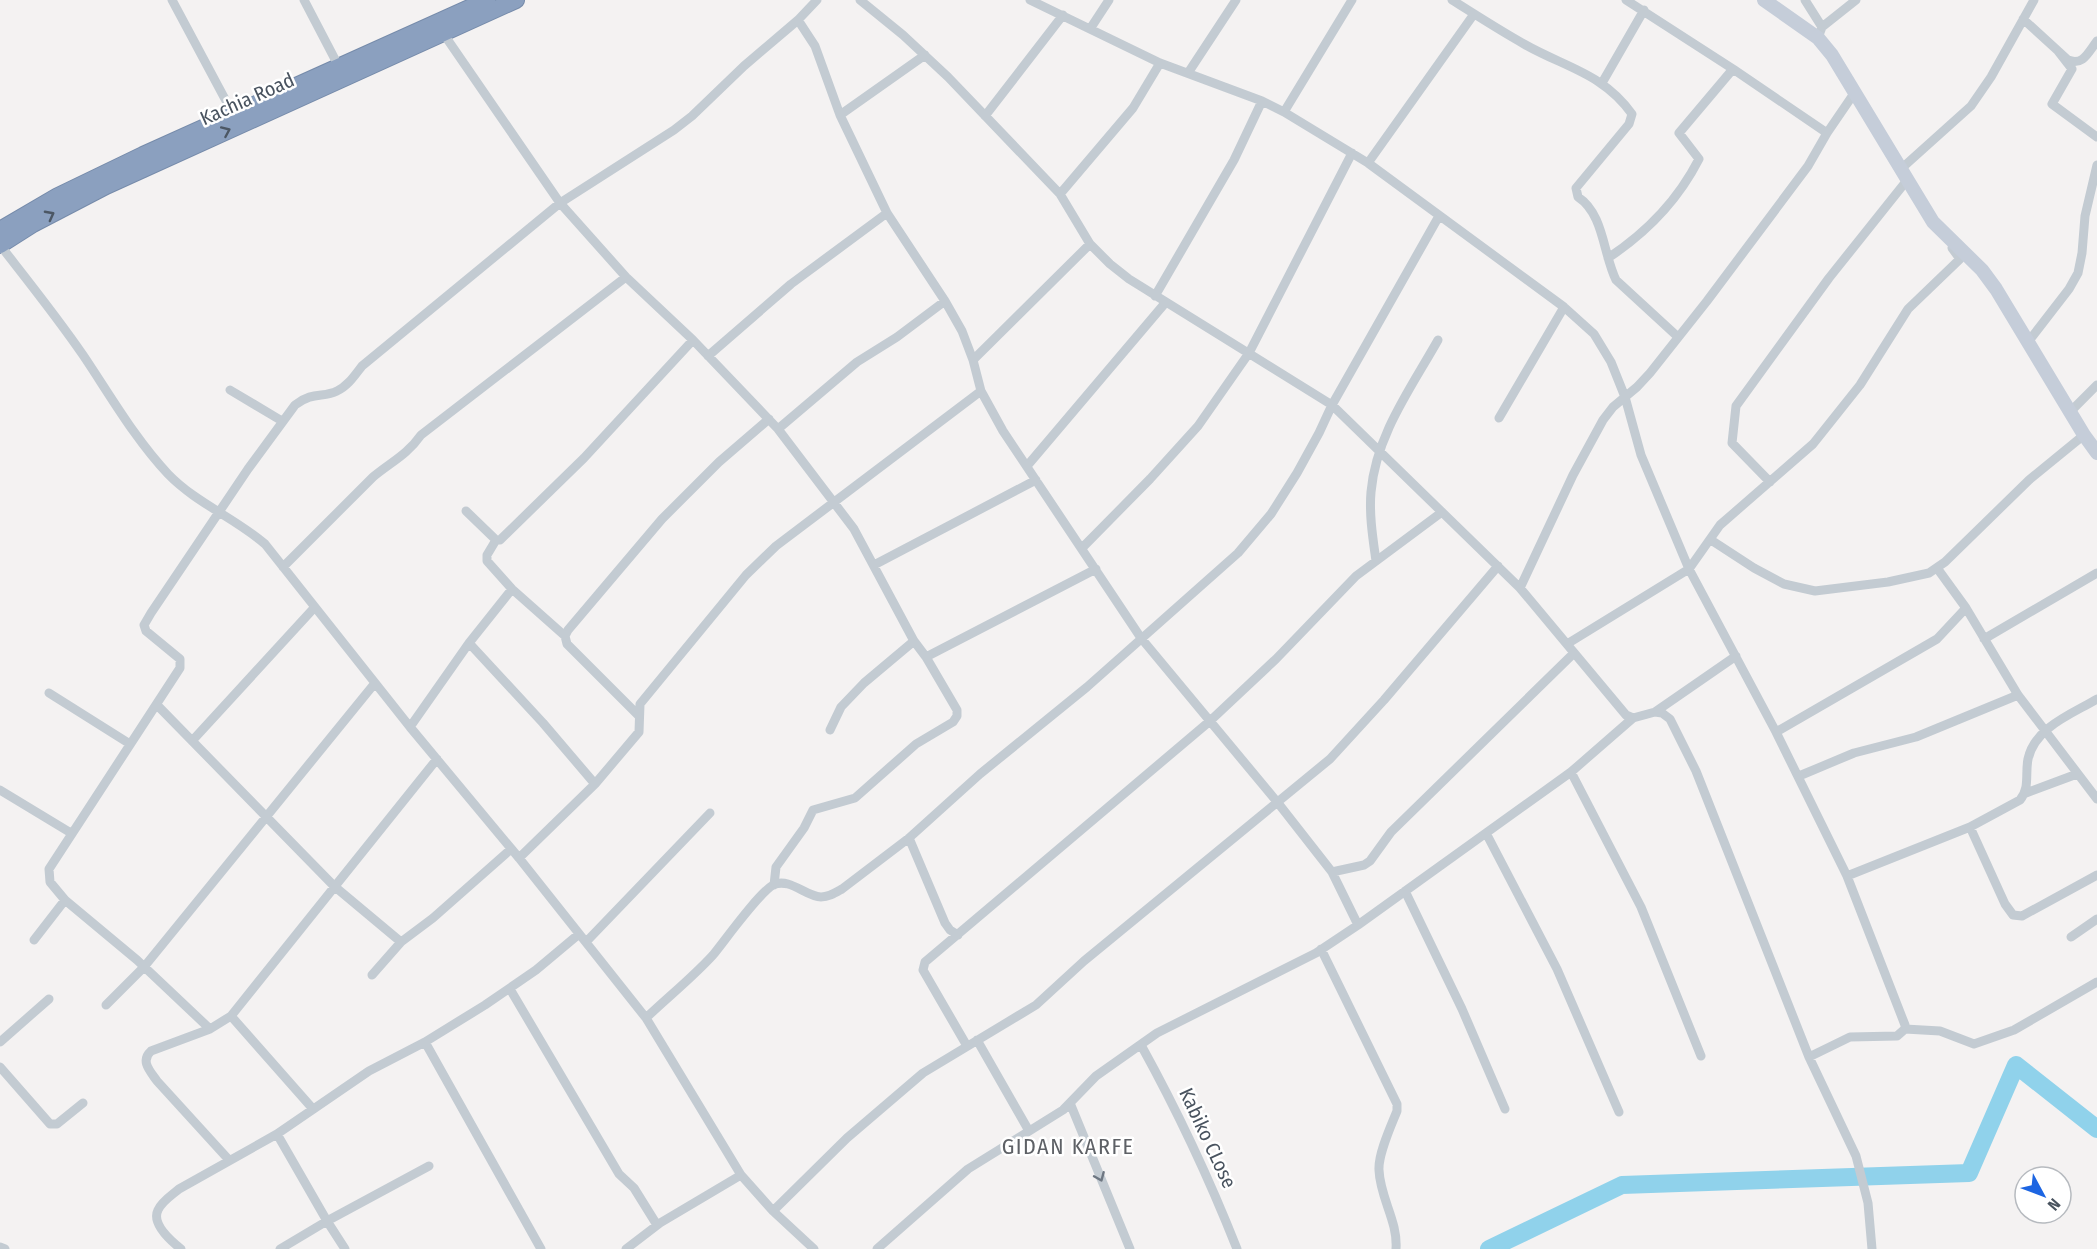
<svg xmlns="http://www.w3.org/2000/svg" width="2097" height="1249" font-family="'Fira Sans Condensed',sans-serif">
<rect width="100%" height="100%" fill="#f4f2f2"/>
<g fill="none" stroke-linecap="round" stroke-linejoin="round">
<path stroke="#90d2eb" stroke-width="18" d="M1489,1249l133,-64 347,-12 47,-108 81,64"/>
<defs>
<path id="highway" d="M0,230l58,-34 85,-41 344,-155
M0,245l33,-21 73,-38 410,-186"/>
</defs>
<use href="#highway" stroke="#768baa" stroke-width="18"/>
<path stroke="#c3cbd2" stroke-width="9" d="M172,0l61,114
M304,0l35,67
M860,0l43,35 45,42 112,117 30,50 20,20 19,15 203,126 188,183 106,127 7,3 22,-6 7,1 8,6 26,52 113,286 47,99 12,47 4,46
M1030,0l130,63 102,38 22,11 84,51 196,144 30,27 17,28 14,35 16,58 48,114 87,163 71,144 58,149v4
M1452,0c24,15 47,30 72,44 40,23 79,29 108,70l-3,10 -53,64 2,9c26,17 25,57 38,83l62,57
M1626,0l107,69 94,64
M1805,0l17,27
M2023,19l45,41c15,6 20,-7 29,-19
M798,20l17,26 25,69 47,98 58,88 17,30 11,29 8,31 22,40 138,207 137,165 54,69 26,53
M1090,29l19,-29
M443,33l117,170 66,74 67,63 85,89 76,100 60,112 12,16 31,53v6l-4,6 -37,22 -61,54 -42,12 -9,18 -28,39 -2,18
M1818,38l4,-11 34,-27
M2058,51l14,18 -20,35 45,33
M1188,73l48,-73
M1602,83l42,-73
M1284,112l68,-112
M840,115l85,-60
M985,116l78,-101
M1368,163l106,-149
M1902,168l69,-62 20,-29 43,-77
M1060,194l73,-86 27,-45
M0,245c28,36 57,72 83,110 27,40 52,84 85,119 28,29 67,44 97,70l145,183 109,131 127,160 95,157 32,36 41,38
M1608,258c38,-25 70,-58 91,-99l-20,-26 54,-64
M1155,296l79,-136 28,-59
M2028,342l41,-53 9,-16 4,-20 3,-37 12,-51
M708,356l83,-72 96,-71
M973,360l117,-116
M230,390l52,31
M2070,412l27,-27
M1499,418l65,-111
M778,429l79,-67 40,-25 48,-36
M1027,466l139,-164
M1770,482l-38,-39 4,-37 93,-128 79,-99
M466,511l30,29
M1711,540l43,28 30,16 31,7 73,-9 41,-9 16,-11 84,-82 55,-45
M1082,548l68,-69 48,-53 51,-73 103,-200
M1376,561c-3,-22 -7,-46 -5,-69 5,-57 40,-104 67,-152
M874,565l162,-85
M283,567l90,-90c18,-15 34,-22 48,-42l205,-158
M1937,568l29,40 52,87 79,104
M1520,588l53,-113 30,-55 10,-13 24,-20 13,-14 57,-72 101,-135 19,-33 28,-41
M565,636l3,-6 94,-111 57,-57 50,-43
M1984,639l113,-66
M469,643l74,80 52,61
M1567,644l122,-75 31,-44 93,-81 47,-59 48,-76 52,-50 -8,-11
M926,657l170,-88
M49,693l81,51
M157,705l177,181 67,56
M1655,712l81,-56
M638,715l-71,-71 -2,-8 -53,-47 -25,-28v-6l9,-15h4l84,-82 109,-118
M410,727l59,-84 43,-54
M830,730l11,-23 23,-24 50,-42
M1776,732l161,-93 29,-31
M192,741l122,-133
M1571,772l70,135 60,149
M1799,776l55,-23 62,-16 102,-42
M0,790l71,43
M2026,793l51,-19
M1970,827l35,77 8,11 9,1 75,-41
M1486,833l71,136 62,143
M909,838l36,85 5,7 8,5
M519,858l76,-74 44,-52 1,-28 106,-129 30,-29 205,-155
M1332,872l32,-7 6,-4 21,-29 183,-179
M1847,876l123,-49 50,-27c10,-12 5,-26 8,-41 7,-32 44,-45 69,-60
M1405,891l57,118 43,100
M2071,937l26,-18
M34,940l31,-40
M586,942l124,-129
M1321,949l76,155v7c-6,15 -19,43 -18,59 1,28 19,51 17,79
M372,975l29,-33 32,-24 78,-69
M510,989l109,185 15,14 23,37
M106,1005l38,-38 231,-284
M231,1016l82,93
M646,1018c22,-21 47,-41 67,-63 13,-16 45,-61 60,-70 17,-8 33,12 48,12 8,0 14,-4 21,-8l67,-51 71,-64 107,-87 151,-134 33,-39 26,-41 22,-40 13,-28 107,-189
M210,1029l-73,-69 -72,-60 -15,-18 -1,-13 131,-201v-9l-34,-28 -2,-6 7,-12 97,-144 47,-64c18,-14 28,-7 42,-14 11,-5 18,-16 25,-25l198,-163 114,-73 18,-14 52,-50 54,-46 19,-20
M977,1040l52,91
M0,1042l49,-43
M425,1042l116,207
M1141,1045c37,67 68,133 96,204
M967,1046l-44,-76 2,-8 285,-241 66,-62 80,-83 86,-64
M1809,1057l41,-20 47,-1 8,-7 35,2 34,13 40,-14 83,-48
M0,1067l50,57h7l26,-21
M1070,1103l60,146
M277,1134l50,87 18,28
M229,1160l-72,-79c-7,-10 -17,-20 -6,-30l59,-22 21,-13 206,-257
M773,1211l74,-73 76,-65 113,-68 48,-44 246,-202 54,-59 114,-134
M0,1247l5,2
M181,1249c-10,-8 -30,-25 -23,-39 4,-9 14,-15 21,-21l98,-55 92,-63 56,-29 60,-37 51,-35 43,-36
M280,1249l47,-28 102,-55
M626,1249l34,-26 81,-48
M877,1249l91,-80 95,-59 33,-34 61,-43 159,-80 42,-28 213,-153 62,-54"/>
<path stroke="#c5cdd9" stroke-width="14" d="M1764,0l54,38 14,17 101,167 49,48 14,19 88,146 13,18"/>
<use href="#highway" stroke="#8ba0bf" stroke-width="16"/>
</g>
<defs><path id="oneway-chevron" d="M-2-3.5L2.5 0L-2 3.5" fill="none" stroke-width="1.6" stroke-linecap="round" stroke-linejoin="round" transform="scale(1.5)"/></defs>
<g stroke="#4c5764">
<use href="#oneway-chevron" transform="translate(226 131) rotate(-24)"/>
<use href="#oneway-chevron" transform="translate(50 215) rotate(-28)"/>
</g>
<use stroke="#6e7782" href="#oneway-chevron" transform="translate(1100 1177) rotate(67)"/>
<g text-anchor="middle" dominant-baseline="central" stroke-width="5" stroke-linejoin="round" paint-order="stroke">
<g font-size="20" fill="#49535f" stroke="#fff">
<text transform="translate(247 99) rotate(-24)">Kachia Road</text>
<text transform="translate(1208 1138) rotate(65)">Kabiko CLose</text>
</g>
<g font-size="22" letter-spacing="1.5" fill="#5e6166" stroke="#fff">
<text x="1068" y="1146">GIDAN KARFE</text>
</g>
</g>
<g transform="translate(2043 1195) rotate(131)"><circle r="28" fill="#ffffff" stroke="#b6babf" stroke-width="1.5"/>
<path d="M0-4.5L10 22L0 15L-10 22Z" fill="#1d65e2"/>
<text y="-9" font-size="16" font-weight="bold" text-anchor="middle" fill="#49535f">N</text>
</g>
</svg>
